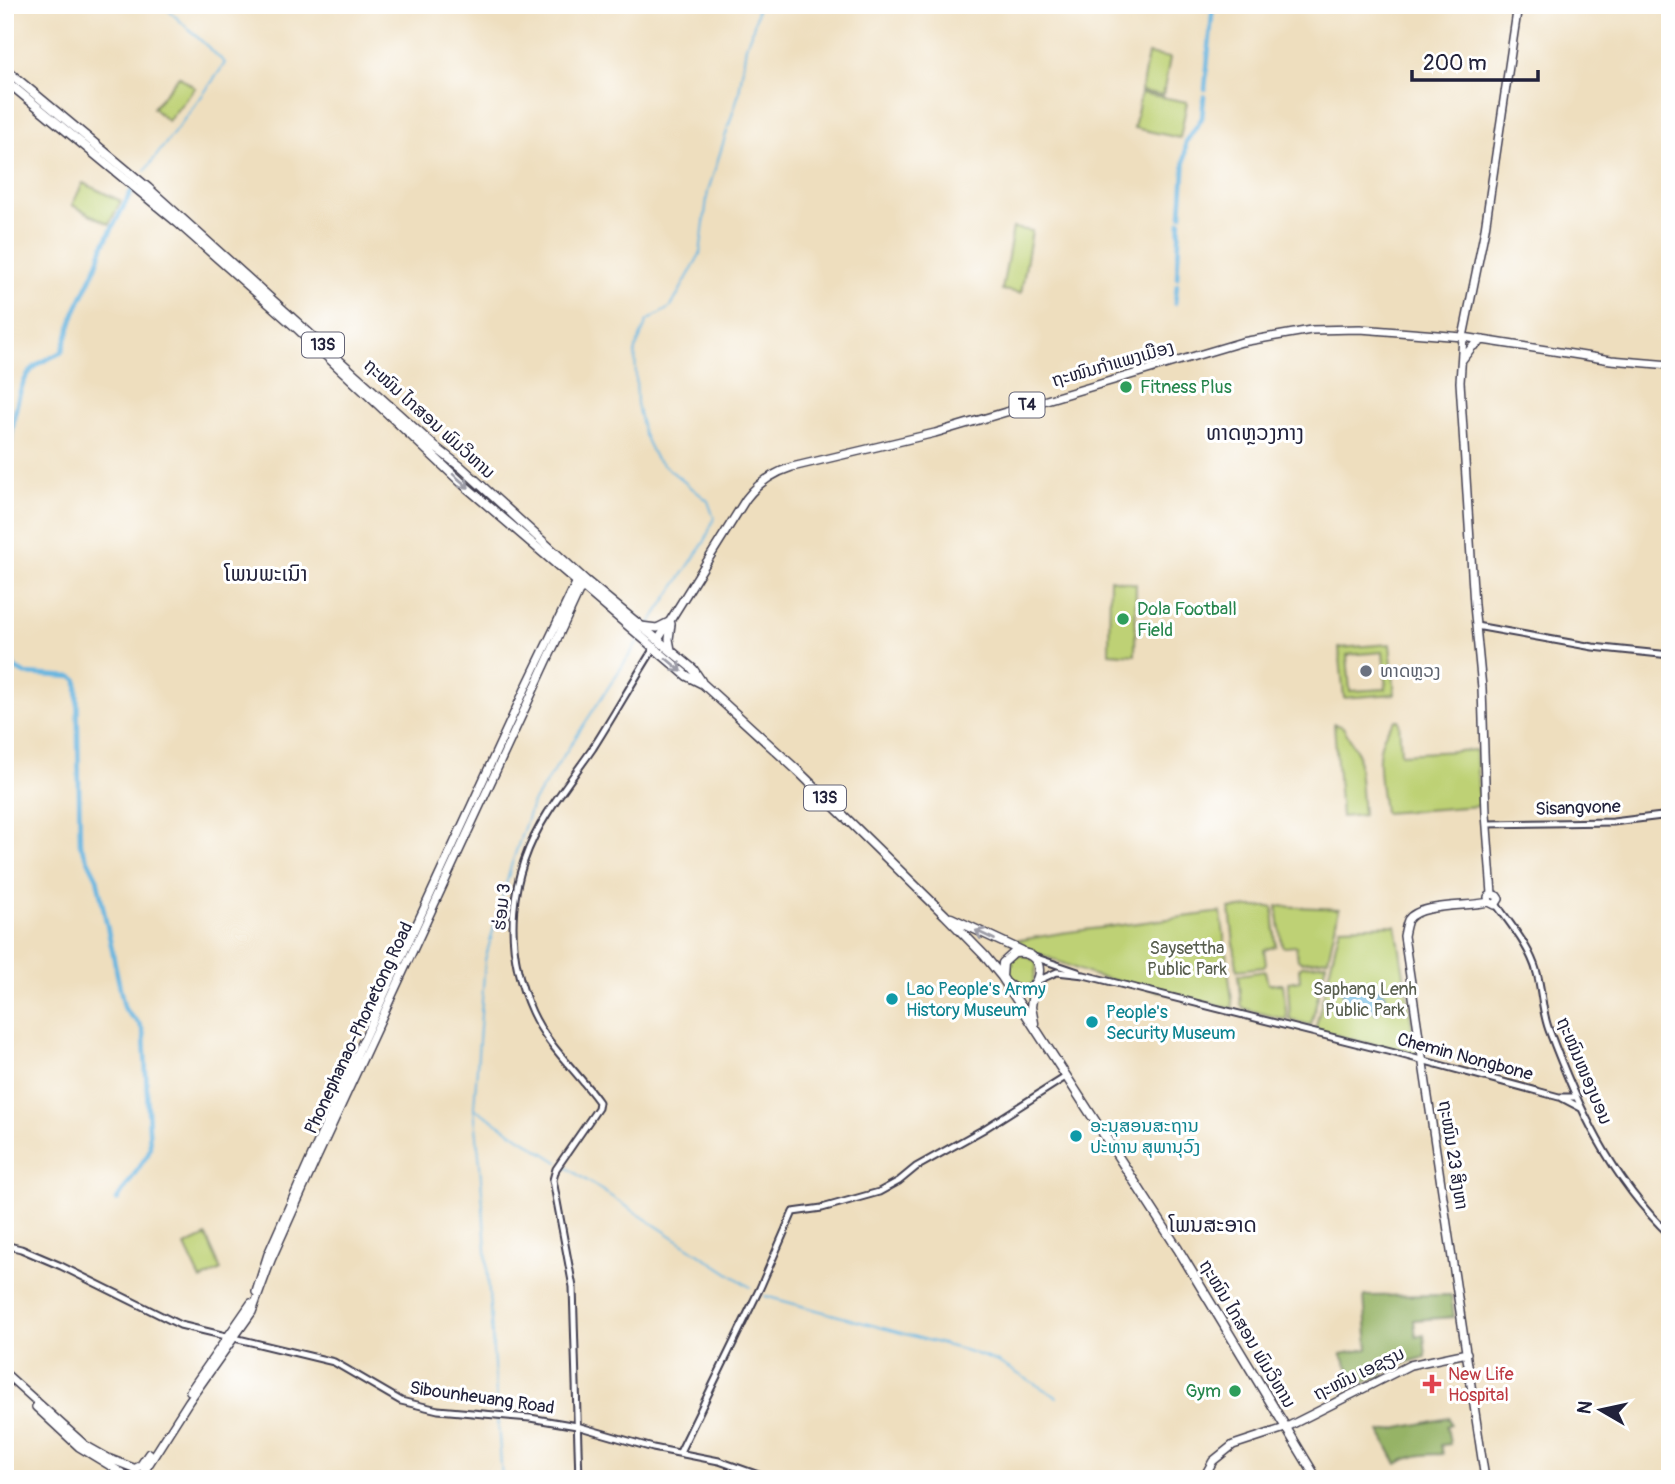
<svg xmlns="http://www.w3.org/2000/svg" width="1675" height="1484" font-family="Pangolin,'Noto Sans Lao',sans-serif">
<rect width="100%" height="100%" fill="#fff"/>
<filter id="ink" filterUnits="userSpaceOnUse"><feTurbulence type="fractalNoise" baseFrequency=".0143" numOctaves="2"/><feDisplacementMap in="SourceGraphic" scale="14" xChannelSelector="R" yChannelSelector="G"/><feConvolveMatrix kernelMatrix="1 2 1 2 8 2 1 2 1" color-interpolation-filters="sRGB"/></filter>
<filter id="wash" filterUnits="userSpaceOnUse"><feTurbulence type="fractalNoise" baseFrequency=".00686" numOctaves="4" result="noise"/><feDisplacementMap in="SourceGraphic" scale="28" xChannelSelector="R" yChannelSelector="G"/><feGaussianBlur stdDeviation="1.57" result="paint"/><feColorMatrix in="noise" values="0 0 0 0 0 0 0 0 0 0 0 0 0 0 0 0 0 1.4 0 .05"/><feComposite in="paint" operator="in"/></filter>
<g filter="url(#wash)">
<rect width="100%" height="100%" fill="#eedebe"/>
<path fill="#bed174" stroke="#707a58" stroke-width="2" fill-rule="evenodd" d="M1148,54l22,4 -7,37 -22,-4z
M179,76l16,12 -27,33 -15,-13z
M1141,93l46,9 -7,36 -46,-10z
M83,183l38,18 -12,23 -37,-19z
M1013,228l19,3 -11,62 -19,-3z
M1110,579l26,5 -1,71 -26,-2z
M1390,644l5,50 -51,4 -5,-50zM1383,652l3,37 -36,2 -3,-36z
M1396,720h3l2,34 75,-4 3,56 -95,7c-3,-31 -15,-69 12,-93z
M1334,724l9,3 15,26 5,62 -22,2z
M1277,906l62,3 -11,50 -27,3 -3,-2 -2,-14 -11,1 -3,-1z
M1251,907h22l3,39 -12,4 2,14 -2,3 -27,3 -7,-61z
M1221,912l12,97 -141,-34 -83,-33 52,-9z
M1396,925l21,131 -102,-26 25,-103z
M1024,954l13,9 -4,21 -15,4 -10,-6 -5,-12 5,-12z
M1326,963l-15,62 -21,-5 -2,-38 12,-2 -1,-11 3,-3z
M1265,971l3,13h15l4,36 -42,-11 -4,-4 -3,-30z
M206,1236l15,34 -20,10 -16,-34z"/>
<path fill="#96b366" stroke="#5c6a50" stroke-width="2" d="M1451,1295l3,22 -40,3 2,17 8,-2 2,22 -18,5 -50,24 -17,-32 27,-5 -4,-53z
M1449,1418l2,6 -4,2 3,18 -9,1 2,9c-18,1 -31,0 -46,10l-17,-32z"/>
<path fill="#66b5e0" stroke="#446c8e" stroke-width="2" d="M1363,982l14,5 9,8 -1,6 -8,12 -15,-10 -14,8 -6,-16 1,-6z"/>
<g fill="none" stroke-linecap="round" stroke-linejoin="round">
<path stroke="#66b5e0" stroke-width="2" d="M145,171c27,-37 55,-70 80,-108l-62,-58
M649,625l56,-84 9,-23 -6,-17 -53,-43 -11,-23 -7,-31 -2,-54 12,-29 24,-14 29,-53 8,-63 31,-98 7,-47 8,-21 4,-20
M474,1108l84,54
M563,1165l187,122
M765,1296l206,56 27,10 59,35
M502,1479l-22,-315 -6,-56 11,-148 26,-94 21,-62 108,-165"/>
<path stroke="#66b5e0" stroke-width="4.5" d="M1205,89l8,-84
M1181,215l5,-73 16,-24 2,-22
M1177,278l3,-57
M1175,303l2,-18
M5,516c3,-34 5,-113 22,-140 9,-14 22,-17 35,-24l13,-40 19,-40 10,-28 29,-56
M5,556l6,102 4,10 11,6 47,3 4,3 3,164 17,34 27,129c6,13 17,11 20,29l6,111 -2,7 -31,46"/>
</g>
</g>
<g filter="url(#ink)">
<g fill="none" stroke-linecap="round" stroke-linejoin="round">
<defs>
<path id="minor" d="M1476,626l117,21 77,8
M1487,824l126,-2 57,-7
M1496,904c15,21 34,43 41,69 5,18 5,39 12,57 28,75 62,149 121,205
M1031,956l47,16
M1037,981l20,-9 27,3 315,79 160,43h17
M1562,1098l19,10
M5,1245l16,4 40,17 119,59 154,37 67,39 37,9 92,8 47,8 76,22 66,13 51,18
M680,1452l80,-164 33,-76 29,-4 57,-16 20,-11 17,-14 68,-38 80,-51
M579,1479l-6,-192 -20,-107 3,-11 42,-61 1,-6c-22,-31 -51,-55 -67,-90 -30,-66 -24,-137 15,-198 14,-23 31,-44 46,-66 21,-33 40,-67 61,-100"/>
<path id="major" d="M1462,360l10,-13 11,-7
M671,624l-2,15 2,11
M641,626l16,2 12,-6
M658,640l88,-141c12,-16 27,-26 46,-32l143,-34 307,-91 69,-12 49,-1 103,8 148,23 59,5
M1489,902l-1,-5 4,-3 -6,-80 -4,-126 -8,-83 -14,-223 3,-45 22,-108 33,-224
M256,1292l12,-38 94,-211 164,-356 52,-108
M5,1373l80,72 25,14 26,10
M190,1391l61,-88
M36,1407l43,40 48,29
M134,1469l6,-3 9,-13
M140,1478l49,-77 63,-89 19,-52 43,-96 270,-583
M1203,1479l10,-18 20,-16 52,-17 125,-63 57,-12
M1485,1479l-81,-543c1,-5 2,-11 4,-16 11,-17 61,-13 81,-18l6,3 4,-6 -2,-3 -5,-2"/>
<path id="highway" d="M5,69l143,119 287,259 26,20 124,113 108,89 8,12
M5,80l173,143 121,107 165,155 223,191 16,8 95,87 147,144 39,40 18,22
M951,918l71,33
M1006,983c33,27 50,-35 8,-30l-11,10 -1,14 176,272 139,230
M1034,985l-3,22 3,16"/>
</defs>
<use href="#minor" stroke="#413e4f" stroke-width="9"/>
<use href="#major" stroke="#413e4f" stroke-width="10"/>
<use href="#highway" stroke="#413e4f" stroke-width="11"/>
<use href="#minor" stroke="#fff" stroke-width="5"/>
<use href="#major" stroke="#fff" stroke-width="7"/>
<use href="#highway" stroke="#fff" stroke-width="8"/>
</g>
<defs><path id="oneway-shaft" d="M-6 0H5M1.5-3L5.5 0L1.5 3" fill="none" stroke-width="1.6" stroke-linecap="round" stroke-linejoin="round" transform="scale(1.75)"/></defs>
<g stroke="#9c9ca7">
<use href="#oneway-shaft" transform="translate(461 481) rotate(41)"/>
<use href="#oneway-shaft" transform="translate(674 665) rotate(40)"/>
<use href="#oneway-shaft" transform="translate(985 935) rotate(-154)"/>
</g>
</g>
<g fill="#2e9e5b" stroke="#fff" stroke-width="2.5">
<circle cx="1126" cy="387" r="7"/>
<circle cx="1123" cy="619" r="7"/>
<circle cx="1235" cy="1391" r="7"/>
</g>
<circle fill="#6b7280" stroke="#fff" stroke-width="2.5" cx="1366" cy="671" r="7"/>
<g fill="#0f9aa8" stroke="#fff" stroke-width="2.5">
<circle cx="892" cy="999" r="7"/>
<circle cx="1092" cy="1022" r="7"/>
<circle cx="1076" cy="1136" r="7"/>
</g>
<path fill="#e0444e" stroke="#fff" stroke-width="2.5" d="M1428.5 1373.5h7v7h7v7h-7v7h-7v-7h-7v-7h7z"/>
<g text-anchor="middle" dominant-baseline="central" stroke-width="6" stroke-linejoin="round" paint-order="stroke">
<g fill="#fff" stroke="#646476" stroke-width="2">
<rect x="302" y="332.5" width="42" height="25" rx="5"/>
<rect x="1009.5" y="392.5" width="35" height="25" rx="5"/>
<rect x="804" y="785.5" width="42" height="25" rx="5"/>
</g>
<g font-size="16" font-weight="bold" fill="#22223b">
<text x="323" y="345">13S</text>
<text x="1027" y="405">T4</text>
<text x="825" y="798">13S</text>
</g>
<g font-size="18" fill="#22223b" stroke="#fff">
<text transform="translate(1113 364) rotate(-16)">ຖະໜົນກຳແພງເມືອງ</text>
<text transform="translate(429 419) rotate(42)">ຖະໜົນ ໄກສອນ ພົມວິຫານ</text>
<text transform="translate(1578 808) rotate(-2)">Sisangvone</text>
<text transform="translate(502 907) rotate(-84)">ຮ່ອມ 3</text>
<text transform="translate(359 1028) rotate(-65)">Phonephanao-Phonetong Road</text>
<text transform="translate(1465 1057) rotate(15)">Chemin Nongbone</text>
<text transform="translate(1584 1071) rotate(67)">ຖະໜົນໜອງບອນ</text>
<text transform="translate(1453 1155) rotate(81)">ຖະໜົນ 23 ສິງຫາ</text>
<text transform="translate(1247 1334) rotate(59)">ຖະໜົນ ໄກສອນ ພົມວິຫານ</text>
<text transform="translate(1359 1374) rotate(-26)">ຖະໜົນ ເອຊຽນ</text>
<text transform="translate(482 1398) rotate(8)">Sibounheuang Road</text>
</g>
<g font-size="18" fill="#27864d" stroke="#fff" text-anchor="start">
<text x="1140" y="387">Fitness Plus</text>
<text x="1137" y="609">Dola Football<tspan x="1137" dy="21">Field</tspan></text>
<text x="1221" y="1391" text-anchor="end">Gym</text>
</g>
<g font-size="18" fill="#5b616d" stroke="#fff" text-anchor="start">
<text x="1380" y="671">ທາດຫຼວງ</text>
</g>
<g font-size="18" fill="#595f4f" stroke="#fff">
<text x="1187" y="948">Saysettha<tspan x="1187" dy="21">Public Park</tspan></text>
<text x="1365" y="989">Saphang Lenh<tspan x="1365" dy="21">Public Park</tspan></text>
</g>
<g font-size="18" fill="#0d838f" stroke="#fff" text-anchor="start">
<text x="906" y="989">Lao People's Army<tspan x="906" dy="21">History Museum</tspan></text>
<text x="1106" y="1012">People's<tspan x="1106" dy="21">Security Museum</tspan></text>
<text x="1090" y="1126">ອະນຸສອນສະຖານ<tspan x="1090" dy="21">ປະທານ ສຸພານຸວົງ</tspan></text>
</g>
<g font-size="18" fill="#be3a42" stroke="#fff" text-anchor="start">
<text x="1448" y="1374">New Life<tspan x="1448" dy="21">Hospital</tspan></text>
</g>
<g font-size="21" fill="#22223b" stroke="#fff">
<text x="1255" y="433">ທາດຫຼວງກາງ</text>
<text x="266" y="574">ໂພນພະເນົາ</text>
<text x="1213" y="1225">ໂພນສະອາດ</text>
</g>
</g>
<rect width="1675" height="1484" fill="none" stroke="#fff" stroke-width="28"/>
<g transform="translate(1601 1410) rotate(279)" stroke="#ffffff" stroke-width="5" paint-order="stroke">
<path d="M0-5L12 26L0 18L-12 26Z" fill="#22223b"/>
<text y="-10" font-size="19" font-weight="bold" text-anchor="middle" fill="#22223b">N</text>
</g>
<path d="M1412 70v10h126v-10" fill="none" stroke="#22223b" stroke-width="3.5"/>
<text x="1423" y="70" font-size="21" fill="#22223b" stroke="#ffffff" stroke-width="5" paint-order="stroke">200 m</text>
</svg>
